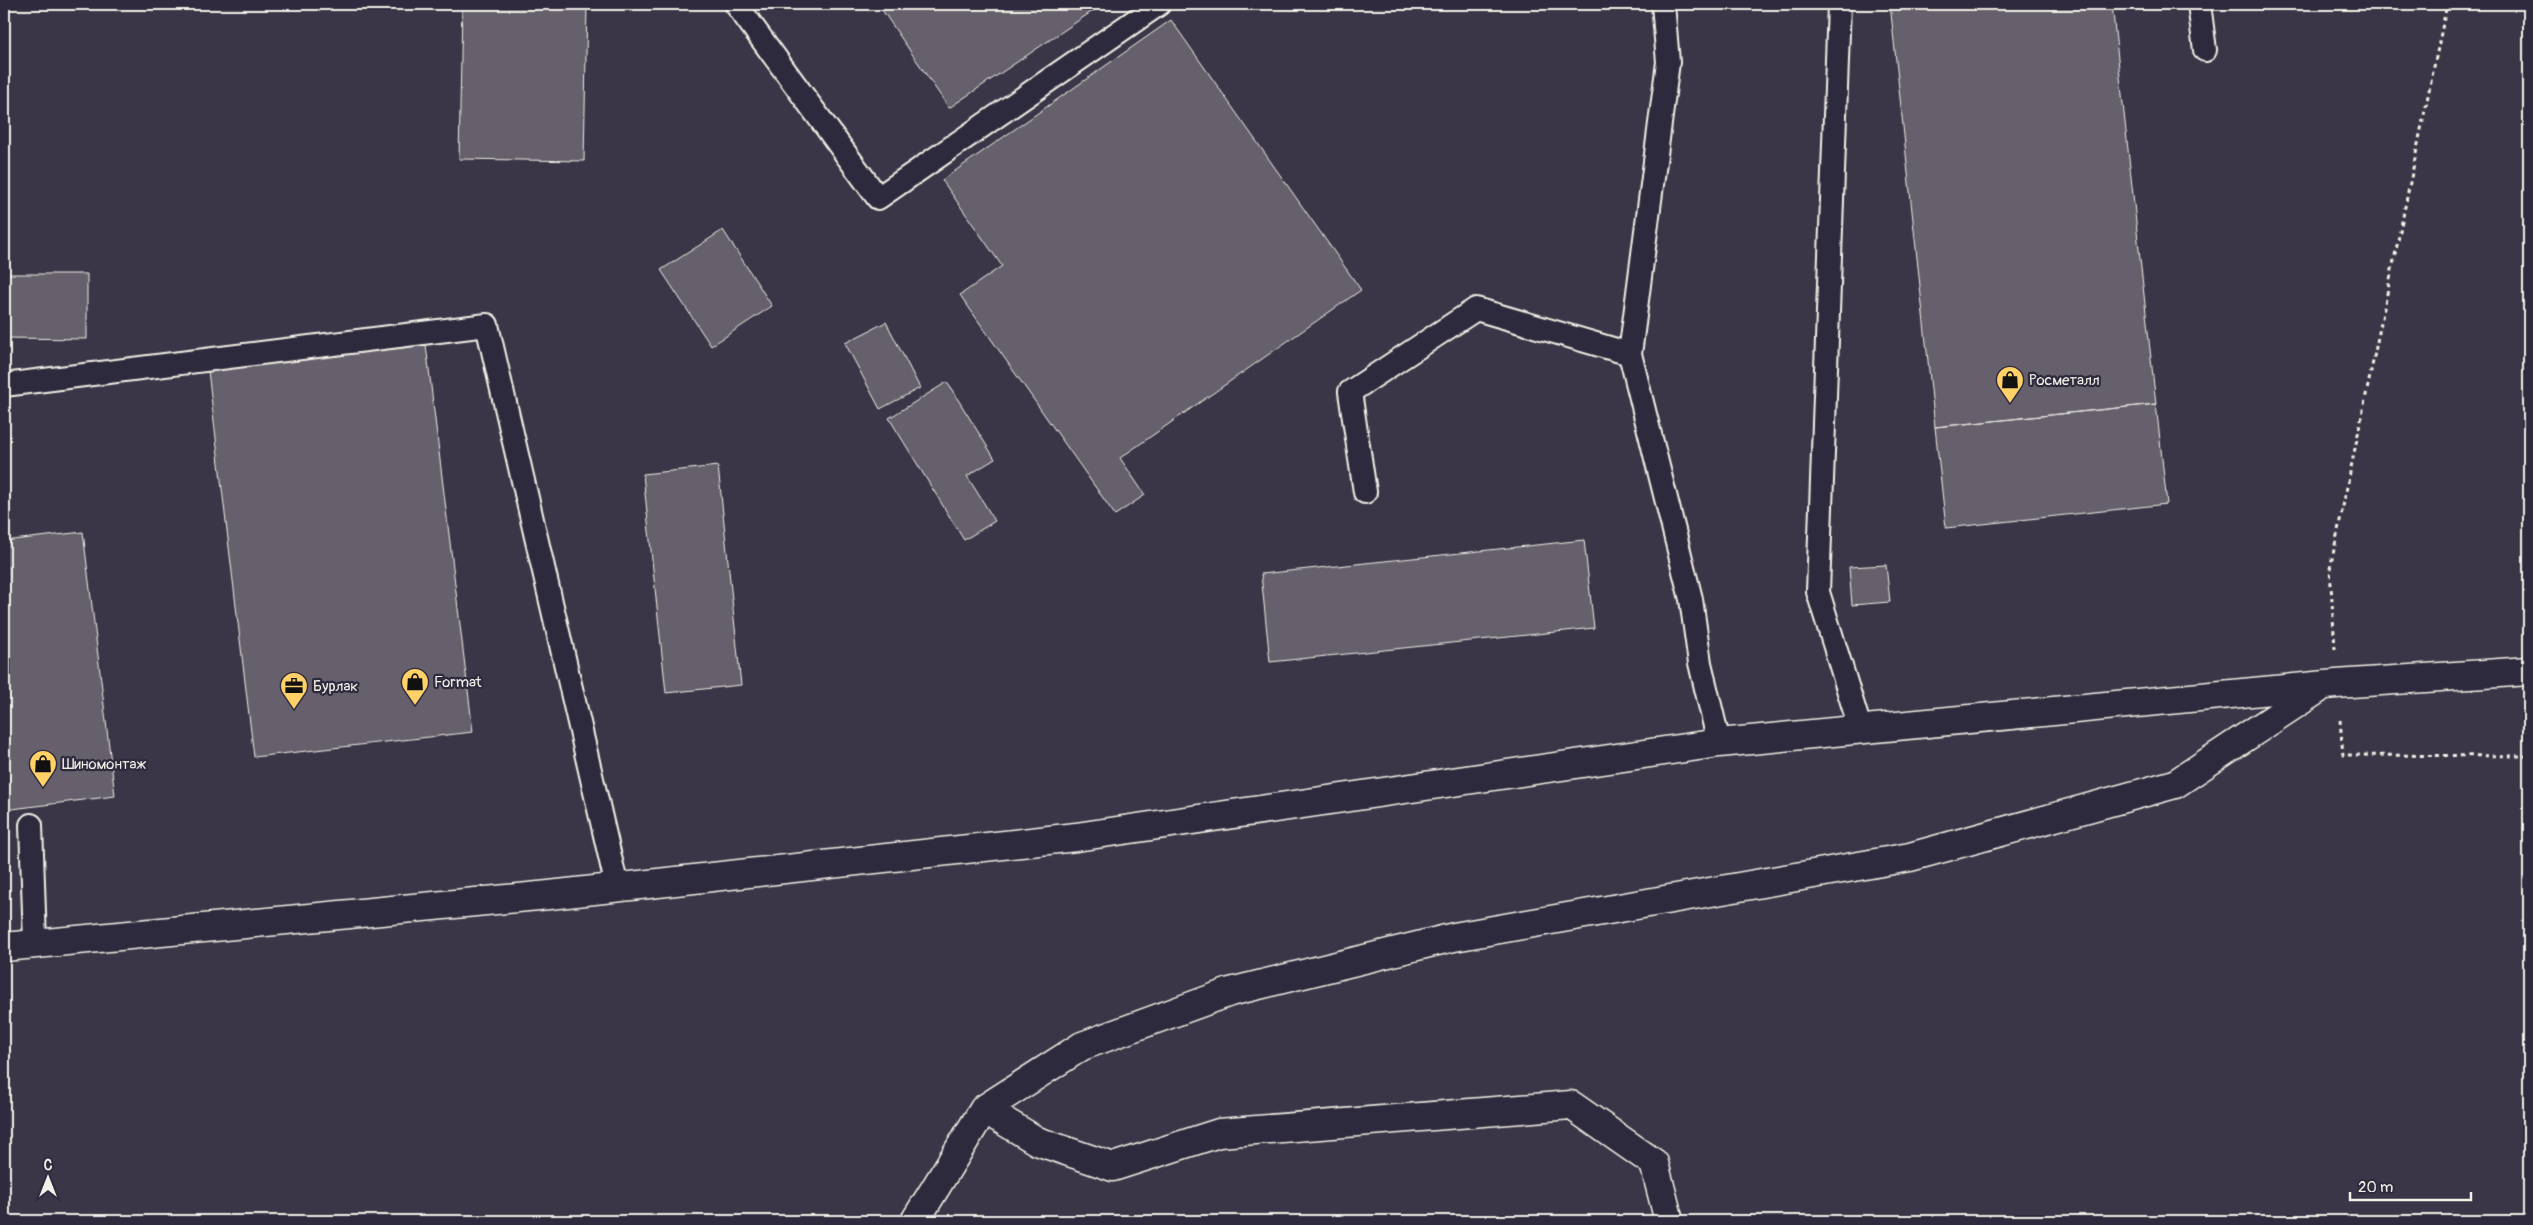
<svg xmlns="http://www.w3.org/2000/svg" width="2533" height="1225" font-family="Pangolin,sans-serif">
<rect width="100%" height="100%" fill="#3b3647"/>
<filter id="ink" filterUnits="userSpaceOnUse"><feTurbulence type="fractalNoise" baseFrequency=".02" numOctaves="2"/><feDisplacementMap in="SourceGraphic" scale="10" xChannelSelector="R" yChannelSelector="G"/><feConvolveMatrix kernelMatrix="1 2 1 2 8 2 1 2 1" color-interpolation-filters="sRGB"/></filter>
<g filter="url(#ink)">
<path fill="#65616c" stroke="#f4f1e8" d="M462,4h125l-3,157 -125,-2z
M878,4h225l-154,104z
M1890,4h222l44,400 -221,23z
M1171,20l190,270 -241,168 25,37 -30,20 -155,-220 42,-29 -60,-86z
M723,230l49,76 -61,40 -50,-76z
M4,274h83v65l-83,-1z
M886,322l34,66 -40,21 -35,-66z
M426,345l47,387 -219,25 -46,-386z
M947,382l48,77 -28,17 28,45 -31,19 -75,-122z
M2156,404l11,100 -221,24 -11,-101z
M718,466l23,219 -75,8 -23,-219z
M83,532l32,264 -111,14v-269z
M1584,540l10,88 -324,34 -9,-88z
M1886,565l4,37 -38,3 -3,-38z"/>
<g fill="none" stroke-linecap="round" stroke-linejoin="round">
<defs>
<path id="service" d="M736,4l142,194 281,-194
M1839,4l-21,588 42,136
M2199,4l6,46
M1630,354l38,-292 -5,-58
M4,385l483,-60 130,562
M1365,492l-15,-100 126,-83 154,45 61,245 9,64 19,80
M31,825l4,117"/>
<path id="minor" d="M4,947l545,-52 527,-58 643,-94 617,-59 193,-13
M984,1109l53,32 76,26 106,-34 352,-28 83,58 15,58
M915,1221l69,-112 98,-63 148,-54 224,-55 456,-80 265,-73 143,-95"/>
</defs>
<use href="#service" stroke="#f4f1e8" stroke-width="26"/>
<use href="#minor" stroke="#f4f1e8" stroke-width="31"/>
<path stroke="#f4f1e8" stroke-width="3" stroke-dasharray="4 4" stroke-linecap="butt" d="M2335,649l-5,-80 117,-565
M2340,720l3,35 186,1"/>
<use href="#service" stroke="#2f2a3d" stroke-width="22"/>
<use href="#minor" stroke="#2f2a3d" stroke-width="28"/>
</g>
</g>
<defs>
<symbol id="shop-pin" viewBox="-11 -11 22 30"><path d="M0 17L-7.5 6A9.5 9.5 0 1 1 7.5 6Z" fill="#ffd166" stroke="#2f2a3d"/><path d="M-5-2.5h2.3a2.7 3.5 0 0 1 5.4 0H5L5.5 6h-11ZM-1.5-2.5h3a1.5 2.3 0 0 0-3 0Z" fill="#111"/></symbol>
<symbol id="office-pin" viewBox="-11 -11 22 30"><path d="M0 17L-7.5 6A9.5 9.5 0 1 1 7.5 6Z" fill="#ffd166" stroke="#2f2a3d"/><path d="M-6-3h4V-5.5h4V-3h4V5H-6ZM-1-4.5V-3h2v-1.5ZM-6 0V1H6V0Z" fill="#111"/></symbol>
</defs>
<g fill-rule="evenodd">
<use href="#shop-pin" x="1994" y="364" width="32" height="43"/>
<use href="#shop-pin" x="399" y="666" width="32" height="43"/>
<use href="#office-pin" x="278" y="670" width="32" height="43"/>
<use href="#shop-pin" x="27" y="748" width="32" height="43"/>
</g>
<g text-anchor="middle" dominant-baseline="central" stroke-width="4.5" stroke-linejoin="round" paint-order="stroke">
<g font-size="15" fill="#f4f1e8" stroke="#2f2a3d" text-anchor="start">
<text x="2029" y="380">Росметалл</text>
<text x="434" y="682">Format</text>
<text x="313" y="686">Бурлак</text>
<text x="62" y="764">Шиномонтаж</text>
</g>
</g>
<rect width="2533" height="1225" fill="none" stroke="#2f2a3d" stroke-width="20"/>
<rect x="10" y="10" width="2513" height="1205" fill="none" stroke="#f4f1e8" stroke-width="2" filter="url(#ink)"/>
<g transform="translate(48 1178)" stroke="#2f2a3d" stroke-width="4" paint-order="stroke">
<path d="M0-4L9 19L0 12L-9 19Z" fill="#f4f1e8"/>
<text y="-8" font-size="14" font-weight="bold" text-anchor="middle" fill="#f4f1e8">С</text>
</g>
<path d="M2350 1192v8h121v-8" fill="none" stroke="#f4f1e8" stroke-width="2.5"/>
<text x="2358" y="1192" font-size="15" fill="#f4f1e8" stroke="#2f2a3d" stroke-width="4" paint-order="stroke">20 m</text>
</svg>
